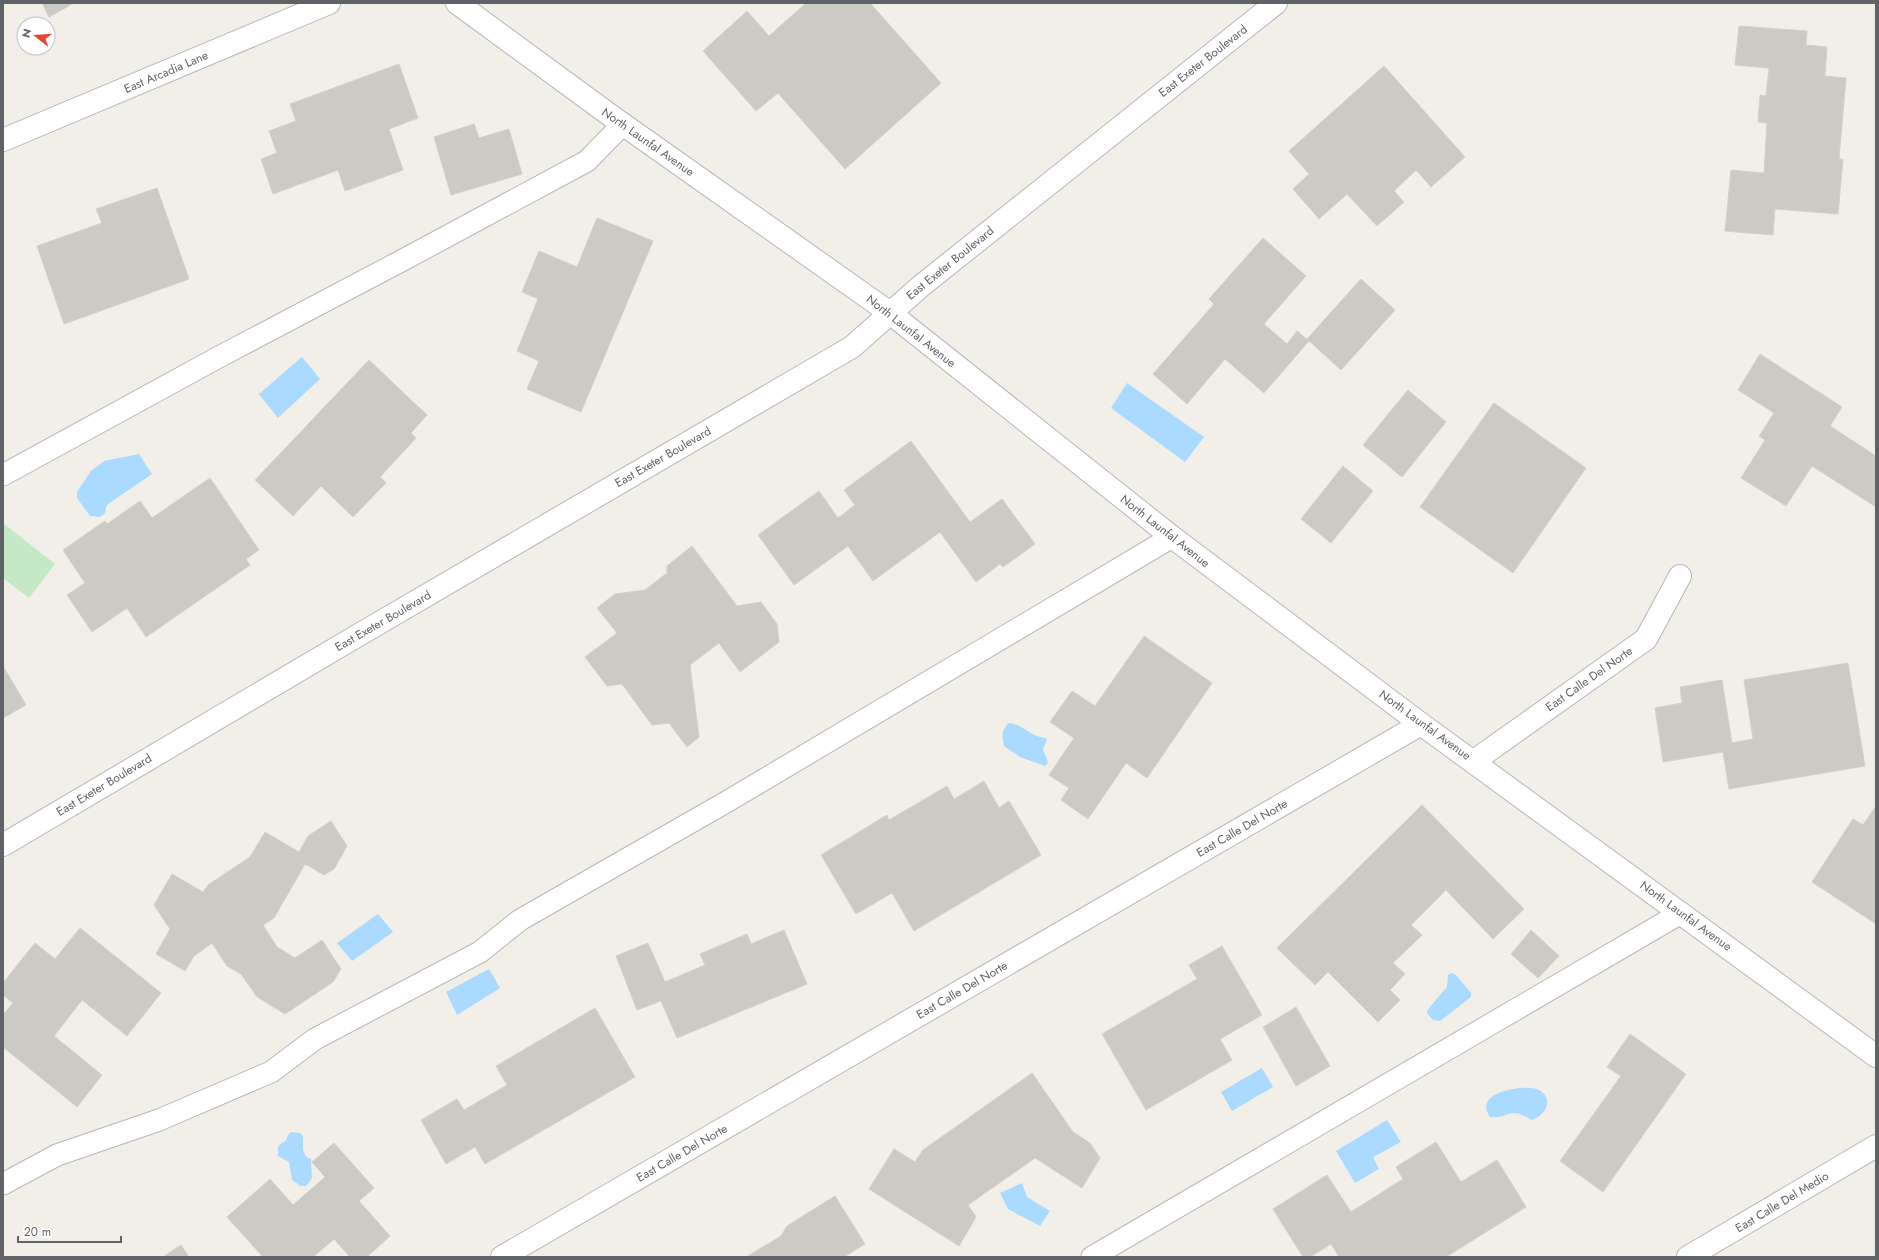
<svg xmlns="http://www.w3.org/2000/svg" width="1879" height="1260" font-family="Jost,sans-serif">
<rect width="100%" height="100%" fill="#f1efe8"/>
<path fill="#c5e8c5" d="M3,523l52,41 -26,34 -26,-20z"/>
<path fill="#aadaff" d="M302,357l18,22 -42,39 -19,-24z
M1127,383l77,54 -19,25 -74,-54z
M139,454l13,20 -44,30 -2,3 -1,6 -5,4 -10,-1 -13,-18v-6l14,-21 13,-10z
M1009,723c18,3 21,14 37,15l1,2 -4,9 5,14 -3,3 -25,-9 -16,-11c-2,-10 -3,-16 5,-23z
M378,914l15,18 -41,29 -15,-18z
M489,969l11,19 -43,27 -11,-23z
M1451,973l5,2 15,18v4l-31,24 -7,-1 -6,-7 1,-4 19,-22 1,-12z
M1262,1068l11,19 -41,24 -11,-19z
M1520,1088c6,0 13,-1 19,2 16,9 6,26 -7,30 -25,-15 -21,-1 -42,-3 -14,-21 15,-27 30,-29z
M1387,1120l14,22 -28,15 6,12 -24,14 -19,-32z
M291,1132l9,1 3,3v14l3,7 5,2 1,19 -6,8h-5l-9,-6 -3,-18 -11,-6v-9l4,-4 4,-2 2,-6z
M1022,1183l5,14 23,14 -10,15 -32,-17 -8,-16z"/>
<path fill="#cccac5" stroke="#d6d1c6" d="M42,3h32l-25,14z
M806,3h64l71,80 -96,86 -67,-76 -22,18 -53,-60 44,-40 22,25z
M1739,26l68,5 -1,14 21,2 -2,29 21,2 -7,81h4l-5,55 -63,-5 -2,26 -48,-4 6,-61 33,3 3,-50 -9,-1 2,-27 6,1 3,-28 -34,-3z
M399,64l19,54 -29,11 14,41 -58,21 -7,-21 -65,24 -12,-35 16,-6 -8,-22 27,-10 -6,-17z
M1384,66l81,91 -34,30 -15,-17 -22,21 10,11 -27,24 -30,-32 -28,25 -26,-30 16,-15 -20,-23z
M474,124l5,14 30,-9 13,45 -71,21 -17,-58z
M157,188l32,91 -125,45 -27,-78 65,-23 -6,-14z
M597,218l56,23 -72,171 -54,-23 12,-28 -22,-10 21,-52 -16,-7 17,-41 38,16z
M1263,238l43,38 -42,48 23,20 10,-13 12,10 -45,52 -39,-34 -38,45 -34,-30 61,-70 -5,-5z
M1361,279l34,31 -54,60 -34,-31z
M1760,354l82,53 -12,19 46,30v51l-64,-41 -26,40 -45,-28 24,-38 -6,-4 15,-23 -36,-23z
M369,360l58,55 -16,18 5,5 -36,39 6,6 -33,34 -32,-31 -28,30 -38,-36z
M1408,390l38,32 -44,55 -39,-32z
M1494,403l92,65 -73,105 -93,-66z
M911,441l59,81 32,-23 33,45 -32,23 -3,-3 -24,18 -36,-50 -67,49 -25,-35 -54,39 -36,-50 61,-44 19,27 17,-13 -11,-15z
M1343,466l30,25 -42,52 -30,-24z
M210,478l49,72 -13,9 4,6 -104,72 -19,-29 -35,24 -25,-37 18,-12 -22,-33 42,-29 2,3 33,-23 12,17z
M692,546l45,60 24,-4 16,22 2,18 -39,30 -21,-29 -29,22 9,72 -12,10 -18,-24 -17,2 -30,-41 -15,2 -22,-29 32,-24 -20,-25 18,-14 30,-4 22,-17v-7z
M1144,636l68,47 -65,95 -21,-15 -38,56 -27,-19 8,-12 -20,-13 25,-37 -24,-16 22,-31 23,15z
M1848,663l17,103 -136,23 -6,-37 -60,10 -8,-54 27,-5 -2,-16 42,-7 10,63 21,-4 -9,-59z
M3,666l23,39 -23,13z
M984,781l15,27 10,-7 32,54 -127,76 -22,-38 -36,21 -35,-59 66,-40 2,5 58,-34 7,13z
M1422,805l102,104 -31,30 -47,-49 -35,35 11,10 -29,28 12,11 -15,16 10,10 -22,22 -50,-50 -13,13 -38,-37z
M1876,806v118l-64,-42 41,-63 10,6z
M331,821l16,25 -13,23 -10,6 -19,-11 -31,54 -11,7 14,22 18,11 27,-18 19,29 -8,13 -48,32 -28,-17 -16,-23 -14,-8 -15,-23 -18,13 -9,15 -29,-17 14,-25 -16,-24 18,-31 31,18 5,-7 42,-28 15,-25 34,20 9,-16z
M80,928l81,65 -34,43 -45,-36 -28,36 48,39 -25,32 -74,-60v-32l10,-12 -10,-8v-12l32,-40 20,16z
M784,930l23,54 -130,54 -16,-37 -24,9 -21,-54 32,-13 17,39 40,-17 -5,-11 47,-20 4,10z
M1531,930l28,26 -21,22 -27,-24z
M1222,946l40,69 -42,24 12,21 -86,50 -44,-76 95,-55 -8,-14z
M1296,1007l34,59 -34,20 -33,-59z
M595,1008l40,69 -150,87 -10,-17 -29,17 -25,-44 36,-21 7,11 43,-25 -11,-19z
M1630,1034l56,40 -83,118 -43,-31 61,-85 -14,-9z
M1032,1073l41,59 17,11 10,15 -18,30 -47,-30 -67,47 8,12 -17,29 -90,-57 25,-40 21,13 8,-12z
M1436,1142l25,40 36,-22 29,47 -80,50h-107l-8,-13 -21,13h-7l-30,-48 54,-34 24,37 52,-33 -7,-12z
M334,1143l40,45 -15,13 31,35 -23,21h-17l-16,-18 -21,18h-50l-36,-40 43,-38 23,26 32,-28 -13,-15z
M835,1196l30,48 -21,13h-98l35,-21 6,-10z
M181,1245l8,12h-26z"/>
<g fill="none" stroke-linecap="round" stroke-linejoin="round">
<defs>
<path id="lane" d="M3,475l214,-117 186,-98 184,-99 36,-37
M3,1184l54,-29 102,-35 112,-48 44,-33 165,-87 40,-32 208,-119 444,-264
M1092,1257l589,-344"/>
<path id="street" d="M457,3l157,115 276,195 282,224 249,187 455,332
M3,140l326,-137
M1474,761l172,-122 34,-63
M3,845l359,-212 490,-286 69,-61 355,-283
M502,1257l919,-533
M1688,1257l188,-111"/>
</defs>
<use href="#lane" stroke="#b5b8bc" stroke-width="23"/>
<use href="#street" stroke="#b5b8bc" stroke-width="24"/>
<use href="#lane" stroke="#fff" stroke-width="21"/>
<use href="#street" stroke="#fff" stroke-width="22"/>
</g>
<g text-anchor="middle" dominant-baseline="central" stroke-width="3" stroke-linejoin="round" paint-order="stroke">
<g font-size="12" fill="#5f6368" stroke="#fff">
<text transform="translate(1203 61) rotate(-38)">East Exeter Boulevard</text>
<text transform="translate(166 72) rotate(-23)">East Arcadia Lane</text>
<text transform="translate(648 142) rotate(35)">North Launfal Avenue</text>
<text transform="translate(950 263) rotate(-39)">East Exeter Boulevard</text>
<text transform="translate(911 331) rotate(38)">North Launfal Avenue</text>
<text transform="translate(663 457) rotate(-30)">East Exeter Boulevard</text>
<text transform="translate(1165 531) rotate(38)">North Launfal Avenue</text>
<text transform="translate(383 621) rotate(-30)">East Exeter Boulevard</text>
<text transform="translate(1589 679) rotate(-35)">East Calle Del Norte</text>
<text transform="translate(1425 725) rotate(36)">North Launfal Avenue</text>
<text transform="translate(104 785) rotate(-31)">East Exeter Boulevard</text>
<text transform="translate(1242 828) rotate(-30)">East Calle Del Norte</text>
<text transform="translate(1686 916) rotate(36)">North Launfal Avenue</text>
<text transform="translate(962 990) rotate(-30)">East Calle Del Norte</text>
<text transform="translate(682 1153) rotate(-30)">East Calle Del Norte</text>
<text transform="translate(1782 1202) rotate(-31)">East Calle Del Medio</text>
</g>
</g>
<rect width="1879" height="1260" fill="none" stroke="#5f6368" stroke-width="8"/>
<g transform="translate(36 36) rotate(287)"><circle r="19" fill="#ffffff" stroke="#bfc1c3"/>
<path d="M0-3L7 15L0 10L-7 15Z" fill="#ea4335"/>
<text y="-6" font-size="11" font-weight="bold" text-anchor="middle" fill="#5f6368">N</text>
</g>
<path d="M18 1236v6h103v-6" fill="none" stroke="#5f6368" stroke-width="2"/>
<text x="24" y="1236" font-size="12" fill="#5f6368" stroke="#ffffff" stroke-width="3" paint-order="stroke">20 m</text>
</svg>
